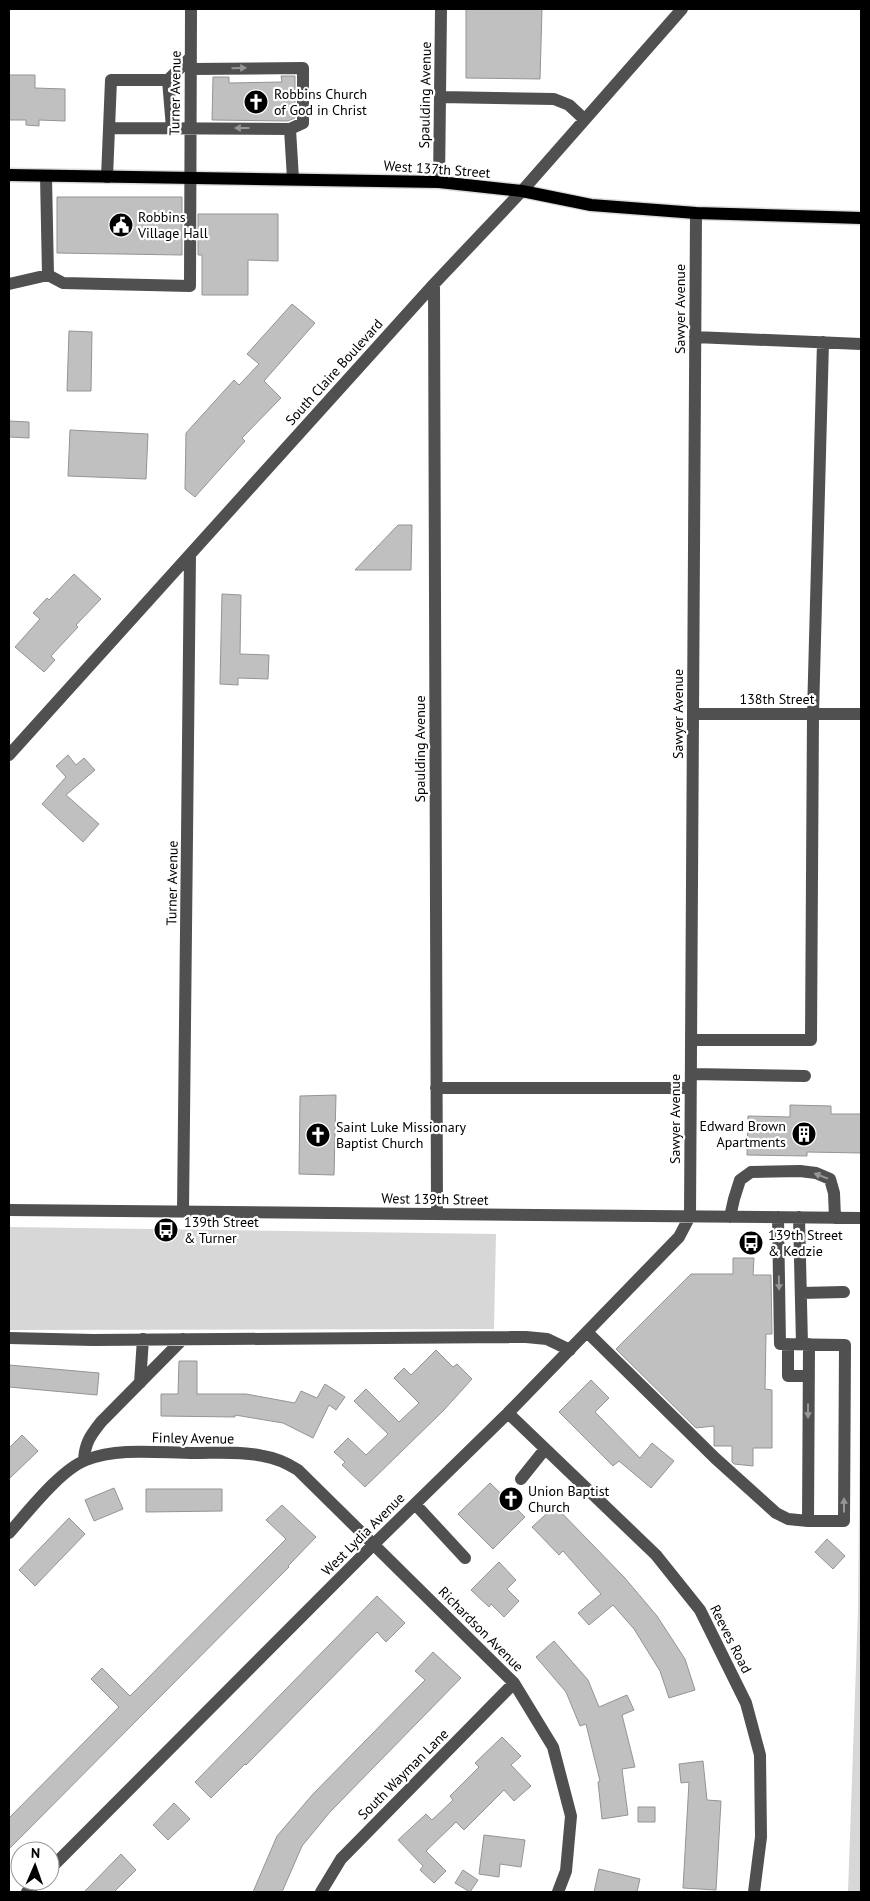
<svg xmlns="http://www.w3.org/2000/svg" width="870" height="1901" font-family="'PT Sans',sans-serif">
<rect width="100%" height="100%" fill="#fff"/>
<path fill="#d7d7d7" d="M9,1227l487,7 -2,95 -485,1z
M861,1305v587h-13l10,-282z"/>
<path fill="#c0c0c0" stroke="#949494" d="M466,9h76l-2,70 -74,-1z
M9,75h26v13l30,1v32l-26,-1v6l-13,-1v-5h-17z
M281,76h14v42l-7,3 -76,-1 1,-43h16v6l53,-1z
M57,197h125v58l-125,-2z
M198,214h80v47l-30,-1v35h-46v-40h-4z
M292,304l23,19 -51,58 17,17 -39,40 3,3 -50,56 -10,-8 1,-56 48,-53 5,5 20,-21 -12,-10z
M69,331l23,1 -1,59h-24z
M9,421l20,1v16l-20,-1z
M70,430l78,4 -2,45 -78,-3z
M398,525h14l-1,45h-56z
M74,574l27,25 -25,26 2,2 -27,29 4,4 -11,12 -29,-25 25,-28 -7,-6 14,-15 2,2z
M222,594l19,1 -1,59 29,1 -1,24 -30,-1v7l-18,-1z
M68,755l8,10 8,-7 11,12 -29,25 33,29 -16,18 -41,-38 24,-27 -10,-11z
M336,1095l-2,80 -35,-1 1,-78z
M790,1105l41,1v8h30v39l-54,-1v4l-60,-1 1,-39 42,1z
M733,1258h21l-1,17h18l1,59h-6l-1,55 7,1v58h-19v18l-19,-2 -2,-2v-16h-18v-20l-18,2 -80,-79 75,-75h42z
M436,1350l17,17 4,-3 15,15 -29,32 -78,76 -23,-22 3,-3 -11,-10 14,-14 18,17 22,-21 -34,-33 12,-12 33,33 20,-19 -25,-25 10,-10 7,7z
M179,1361h18v33h49l49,9 6,-12 16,7 8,-14 20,13 -9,13 -7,-5 -16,33 -30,-15 -48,-8v2l-74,-1v-22h17z
M9,1365l90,8 -2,22 -88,-8z
M591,1380l18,18 -14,14 45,46 12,-15 22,18 -23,27 -32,-27 -6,5 -54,-54z
M22,1435l16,16 -29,28v-31z
M490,1483l35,34 -32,32 -35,-35z
M114,1488l9,21 -29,12 -9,-21z
M146,1489h76v22l-76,1z
M282,1505l34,32 -28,29 1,1 -280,282v-31l110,-111 -28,-28 11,-11 28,28 156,-157 -20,-19z
M555,1506l69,71 33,39 28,43 10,31 -26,8 -9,-27 -26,-42 -21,-24 -24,20 -11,-12 23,-19 -38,-43 -4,4 -27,-28z
M69,1518l16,16 -50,52 -16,-16z
M827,1539l18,17 -12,13 -18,-17z
M499,1562l17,18 -9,9 12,12 -15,16 -13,-13 -2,3 -18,-17z
M377,1596l28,27 -19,19 -9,-10 -131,133 -1,-1 -34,34 -16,-16z
M554,1641l34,39 11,27 28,-12 7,15 -12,5 13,52 -13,2 6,46 -26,4 -4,-37 2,-1 -14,-57 -6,2 -14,-34 -30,-35z
M433,1652l28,26 -131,134 -28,34 -20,46h-29l24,-56 36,-42 112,-114 -10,-9z
M502,1737l19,19 -10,9 20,21 -17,15 -10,-11 -40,40 -8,-8 -30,29 20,20 -12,12 -14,-13 3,-4 -25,-26 28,-26 6,6 21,-20 -3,-4 29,-29 -4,-4z
M703,1761l4,39 14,1 -5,89 -33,-2 6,-106 -8,1 -2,-19z
M174,1803l16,16 -22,21 -15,-15z
M638,1807h17v15h-17z
M484,1835l41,5 -4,27 -21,-3 -1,13 -20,-3z
M121,1854l15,16 -22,22h-30z
M599,1869l41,10 -3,13h-43z
M463,1870l15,10 -8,12 -15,-9z"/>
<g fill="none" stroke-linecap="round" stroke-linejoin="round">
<defs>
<path id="major" d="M9,175l430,7 83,9 69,14 105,8 165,5"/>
</defs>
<use href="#major" stroke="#dbdbdb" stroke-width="15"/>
<path stroke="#505050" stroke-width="12" d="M168,80l4,48
M440,97l114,2 15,6 15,14
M109,128l181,1 13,-6v-55l-113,1
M290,129l3,50
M46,176l2,99 15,8 127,3 1,-277
M107,177l4,-97h57l23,-23
M439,182l2,-173
M9,284l39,-9
M434,284l3,930
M695,337l166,7
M693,714h168
M9,755l425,-471 88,-93 160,-182
M691,1040h120l2,-326 10,-372
M691,1074l114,2
M436,1088h254
M9,1210l852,8
M183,1212l7,-657
M730,1217l4,-18 6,-19 11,-8 49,-1 16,2 14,6 4,14 1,25
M778,1217l2,127 65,1 -1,176h-36l1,-177
M799,1217l3,127
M801,1293l43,-1
M587,1332l128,126 61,55 12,6 20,2
M9,1338l84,2 433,-3 21,2 23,11
M788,1344v32h21
M140,1383l3,-44
M508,1413l148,142 44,55 46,93 14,52 1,82 -7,55
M84,1460c1,-17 6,-24 17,-38l82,-83
M521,1479l24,-30
M415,1504l50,54
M9,1533c19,-21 51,-63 77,-73 33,-13 74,-7 109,-7 22,0 46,-2 68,3 13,2 24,7 35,14l216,213 39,64 18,69 -5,55 -8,21
M50,1869l324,-325 134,-131 171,-176 11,-21 6,-1003
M27,1892l11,-11
M321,1892l20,-33 173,-176"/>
<use href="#major" stroke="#000" stroke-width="12"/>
</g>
<defs><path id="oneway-solid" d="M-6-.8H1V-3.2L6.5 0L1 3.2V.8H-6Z" transform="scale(1.25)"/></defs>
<g fill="#969696">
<use href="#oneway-solid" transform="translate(239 68) rotate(-1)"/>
<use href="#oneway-solid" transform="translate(242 128) rotate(-180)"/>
<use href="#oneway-solid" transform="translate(821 1176) rotate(-159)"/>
<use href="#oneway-solid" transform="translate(779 1283) rotate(89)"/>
<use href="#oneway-solid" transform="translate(808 1411) rotate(90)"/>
<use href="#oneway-solid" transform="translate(844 1505) rotate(-90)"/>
</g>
<defs>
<symbol id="church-disc" viewBox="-11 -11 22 22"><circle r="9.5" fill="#000" stroke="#fff"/><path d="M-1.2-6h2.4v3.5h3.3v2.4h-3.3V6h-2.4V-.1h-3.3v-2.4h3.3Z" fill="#fff"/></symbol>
<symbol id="civic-disc" viewBox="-11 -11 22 22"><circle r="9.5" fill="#000" stroke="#fff"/><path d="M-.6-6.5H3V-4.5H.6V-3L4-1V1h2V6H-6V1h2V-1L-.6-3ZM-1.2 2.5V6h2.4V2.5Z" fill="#fff"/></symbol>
<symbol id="building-disc" viewBox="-11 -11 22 22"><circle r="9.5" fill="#000" stroke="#fff"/><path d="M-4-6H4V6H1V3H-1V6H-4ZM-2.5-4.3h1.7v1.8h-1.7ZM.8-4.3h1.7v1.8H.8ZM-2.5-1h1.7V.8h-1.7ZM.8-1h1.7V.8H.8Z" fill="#fff"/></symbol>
<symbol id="bus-disc" viewBox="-11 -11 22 22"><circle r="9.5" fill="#000" stroke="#fff"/><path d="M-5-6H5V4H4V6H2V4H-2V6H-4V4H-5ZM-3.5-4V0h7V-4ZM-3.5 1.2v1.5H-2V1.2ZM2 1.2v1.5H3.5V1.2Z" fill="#fff"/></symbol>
</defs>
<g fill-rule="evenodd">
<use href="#church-disc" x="242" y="88" width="28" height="28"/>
<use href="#civic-disc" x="107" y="211" width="28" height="28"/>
<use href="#building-disc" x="790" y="1120" width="28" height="28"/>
<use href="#church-disc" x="304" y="1121" width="28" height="28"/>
<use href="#bus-disc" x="152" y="1216" width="28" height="28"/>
<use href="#bus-disc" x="737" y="1229" width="28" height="28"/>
<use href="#church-disc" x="497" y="1485" width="28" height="28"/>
</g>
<g text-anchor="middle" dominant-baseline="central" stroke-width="4.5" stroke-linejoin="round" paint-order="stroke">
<g font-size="14" fill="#000" stroke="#fff">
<text transform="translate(175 93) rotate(-89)">Turner Avenue</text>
<text transform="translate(425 95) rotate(-89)">Spaulding Avenue</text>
<text transform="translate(437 169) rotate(4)">West 137th Street</text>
<text transform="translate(680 309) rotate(-90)">Sawyer Avenue</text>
<text transform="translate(334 372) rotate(-48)">South Claire Boulevard</text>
<text x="777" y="699">138th Street</text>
<text transform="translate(678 714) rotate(-90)">Sawyer Avenue</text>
<text transform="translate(420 749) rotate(-90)">Spaulding Avenue</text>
<text transform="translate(172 883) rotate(-89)">Turner Avenue</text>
<text transform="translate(675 1119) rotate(-90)">Sawyer Avenue</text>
<text transform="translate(435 1199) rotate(1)">West 139th Street</text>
<text transform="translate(193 1438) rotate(1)">Finley Avenue</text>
<text transform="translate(363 1534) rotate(-45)">West Lydia Avenue</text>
<text transform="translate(481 1629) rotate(45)">Richardson Avenue</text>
<text transform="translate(731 1639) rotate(63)">Reeves Road</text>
<text transform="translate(403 1774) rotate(-45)">South Wayman Lane</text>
</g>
<g font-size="14" fill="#000" stroke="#fff" text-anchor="start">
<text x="274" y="94">Robbins Church<tspan x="274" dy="16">of God in Christ</tspan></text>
<text x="138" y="217">Robbins<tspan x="138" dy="16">Village Hall</tspan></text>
<text x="786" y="1126" text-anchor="end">Edward Brown<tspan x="786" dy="16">Apartments</tspan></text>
<text x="336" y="1127">Saint Luke Missionary<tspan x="336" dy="16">Baptist Church</tspan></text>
<text x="184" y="1222">139th Street<tspan x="184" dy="16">&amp; Turner</tspan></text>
<text x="768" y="1235">139th Street<tspan x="768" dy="16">&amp; Kedzie</tspan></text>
<text x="528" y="1491">Union Baptist<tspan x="528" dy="16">Church</tspan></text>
</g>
</g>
<rect width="870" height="1901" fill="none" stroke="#000000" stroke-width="20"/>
<g transform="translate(35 1866) rotate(2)"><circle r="24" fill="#ffffff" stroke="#999999"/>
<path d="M0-4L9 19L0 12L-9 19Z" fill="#000000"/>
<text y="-8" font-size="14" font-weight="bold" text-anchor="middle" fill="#000000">N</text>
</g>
</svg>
